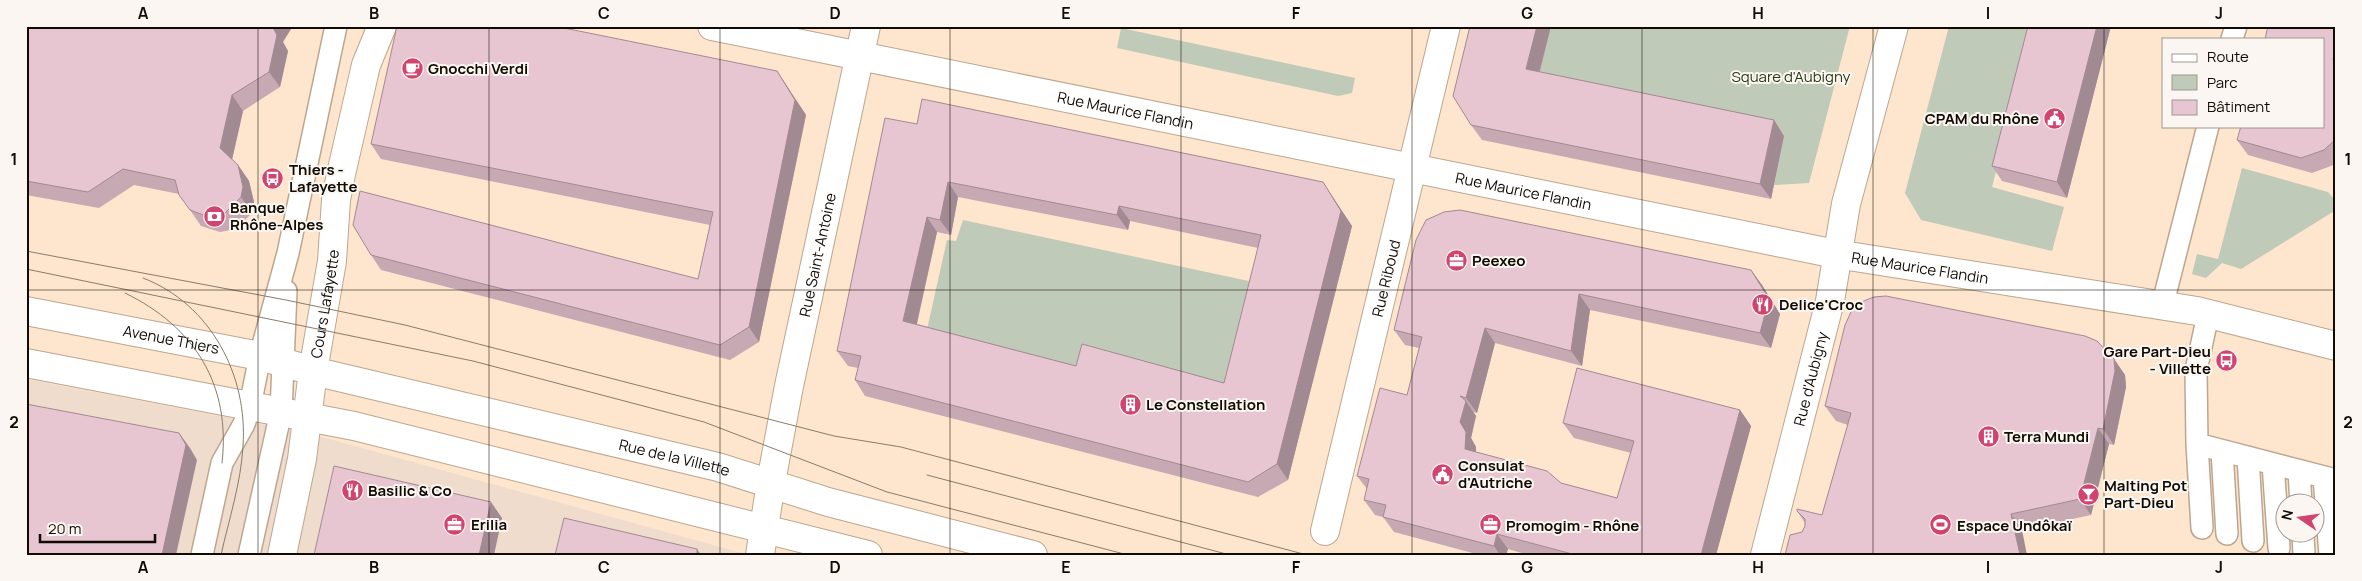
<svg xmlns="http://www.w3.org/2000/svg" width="2362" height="581" font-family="Manrope,sans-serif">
<rect width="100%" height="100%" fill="#fde6cd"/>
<path fill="#f0dccd" d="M26,379l282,54 441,122h-723z"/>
<path fill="#c0cab8" d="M1550,26h300l-41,157 -35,2 10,-50 -248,-50z
M1949,26h85l-42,161 72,20 -12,44 -131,-31 -16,-27z
M1121,28l234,50 -3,15 -14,3 -221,-48z
M2242,168l86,24 8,9v9l-95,59 -19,-6 -16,15 -14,-4 5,-20 21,5z
M963,220l295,63 -26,107 -148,-18 -158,-38 21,-94 9,1z"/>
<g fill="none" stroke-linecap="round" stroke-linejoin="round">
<defs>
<path id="lane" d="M2232,39l4,-13
M2165,295l43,-169
M2197,444l139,36
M2222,451l5,83
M2248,457l5,84
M2273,464l6,84
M2299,471l2,33
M2324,477l6,78
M2202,528l-5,-84 -1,-74 12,-55
M2303,534l1,20
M202,555l20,-92 22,-39 6,-18 10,-50 28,-103 48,-227
M249,555l32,-143 5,-121"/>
<g id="street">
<path id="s1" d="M712,26l1124,228 361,57 139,35"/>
<path id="s2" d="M771,482l18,-96 77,-360"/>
<path id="s3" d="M1325,531l121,-505"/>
<path id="s4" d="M1765,555l65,-254 16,-97 48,-178"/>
</g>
<g id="secondary">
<path id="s5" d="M26,311l234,45 53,15 405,96 110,35 205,53"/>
<path d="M26,363l328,63 514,129"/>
<path id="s6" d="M282,555l20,-96 11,-88 19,-110 4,-61 5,-26 25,-109 16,-39"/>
<path d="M760,555l11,-73"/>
</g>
</defs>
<use href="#lane" stroke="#bda68f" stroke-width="24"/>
<use href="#street" stroke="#bda68f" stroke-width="30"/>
<use href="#secondary" stroke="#bda68f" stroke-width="30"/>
<use href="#lane" stroke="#fff" stroke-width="21"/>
<use href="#street" stroke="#fff" stroke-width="28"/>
<use href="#secondary" stroke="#fff" stroke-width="28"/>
<path stroke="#8a7b6b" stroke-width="1" d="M26,251l260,49 119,25 429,111 67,11 406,108
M26,269l447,92 231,61 183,70 241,63
M143,278c68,26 105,98 100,168 -2,37 -14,73 -22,109
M125,293c70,34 106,92 97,170
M927,475l303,80"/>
</g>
<path fill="#c7a9b4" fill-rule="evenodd" d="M26,26l257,16 5,9 -8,36 -37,24 -11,49 6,5 11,16 5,21 -2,11 -16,16 -16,3 -19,-6 -22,-32 -45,-9 -35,23 -73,-13z
M1470,26h81l-11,46 234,48 10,16 -13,63 -289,-59 -11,-15z
M2028,26h83l-44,172 -65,-17 -10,-15z
M2336,26v138l-24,9 -64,-18 -11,-15z
M777,71l29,44 -47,227 -29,18 -349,-90 -10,-15 327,24 12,-54 -329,-66 -10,-15z
M917,124l416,74 19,28 -64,254 -30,17 -393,-101 -10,-16 3,-12 -10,-2 -11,-15zM958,197l170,33 2,-9 128,27 -34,135 -148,-17 -159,-42 20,-92 14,3z
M1416,240l335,30 11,15 18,29 -9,34 -181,-38 -8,56 -87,-23 -18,70 -4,-1 3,4 -5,22 5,9v5l85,31 56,15 14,-45 -57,-15 -11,-15 177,-13 11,16 -35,129h-187l-21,-6 -2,6h-26l-86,-23 -11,-15 -8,-2 -11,-15 3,-11 -10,-13 50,-81 12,-47 -14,-3 -11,-15z
M2114,359l11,16 1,12 -12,58 -5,-1 -18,71 -69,15 -220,2 3,-6v-3l-8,-12 25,4 26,-90 -12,-4 -11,-15z"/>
<path fill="#a28a92" d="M272,26h21l-10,16 5,9 -8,36 -11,-15z
M1537,26h14l-15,59 -10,-16z
M2097,26h14l-44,172 -10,-16z
M2336,49v16l-3,-5z
M777,71l29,44 -47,227 -10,-15z
M232,95l11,16 -12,53 -11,-16z
M1774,120l10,16 -13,63 -11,-15z
M238,165l11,16 5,21 -2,11 -11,-16z
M948,182l10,15 -7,38 -11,-15z
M1323,182l29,44 -64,254 -11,-16z
M1119,206l11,15 -2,9 -11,-15z
M927,217l10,15 -23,104 -11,-15z
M1751,270l11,15 18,29 -9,34 -11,-15z
M1579,294l11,16 -8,56 -11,-15z
M1485,328l10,15 -18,70 -11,-15z
M2114,359l11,16 1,12 -12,58 -11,-16z
M1466,401l10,15 -5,22 5,9v17l-11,-15 -5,-27z
M1740,410l11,16 -35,129h-15z
M2098,428l11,16 -18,71 -11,-16z
M179,433l11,15 7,12 -21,95h-14z
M491,502l11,16 -8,37h-15z
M2011,514l11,16 5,25h-7z
M1497,534l11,15 -2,6h-6l-6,-9z
M697,549l4,6h-4z"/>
<path fill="#e7c5d1" stroke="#a28a92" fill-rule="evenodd" d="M26,26h246l5,9 -8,37 -37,23 -12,53 18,17 5,22 -2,10 -16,16 -16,4 -19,-7 -11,-15 -4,-15 -52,-11 -35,23 -62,-11z
M397,26h157l223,45 18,29 -46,227 -29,18 -349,-90 -18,-30 7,-34 338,88 15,-67 -342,-68z
M1470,26h67l-11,43 248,51 -14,64 -289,-59 -18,-29z
M2028,26h69l-40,156 -65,-16z
M2268,26h68v23l-3,11 3,1v78l-12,11 -23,8 -64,-18 4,-14h82v-87h-58z
M922,99l401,83 18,29 -64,253 -29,18 -393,-102 6,-24 -24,-5 48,-233 32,6zM948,182l169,33 2,-9 142,29 -37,148 -142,-39 -6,22 -173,-45 24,-104 13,3z
M1460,210l291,60 18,29 -9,34 -181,-39 -8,57 -86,-23 -19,70 -6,-2 6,5 -6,21 6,10 -1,17 82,22 14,12 56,15 17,-57 -71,-18 14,-55 163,42 -39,145h-125l-79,-21 -3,12 -111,-29 3,-12 -22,-5 5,-21 -12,-3 23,-88 27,7 15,-58 -28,-7 22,-90 10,-20 18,-8z
M1886,296l199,40 12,5 17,18 1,12 -12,58 -5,-1 -18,71 -69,15 9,41h-235l5,-20 12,-3 3,-6v-7l-8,-8v-2l25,6 29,-102 -26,-7 20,-81 6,-13 10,-10 13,-5z
M26,404l153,29 7,12 -24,110h-136z
M334,466l157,36 -12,53h-165z
M564,518l133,31v6h-142z"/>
<path fill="none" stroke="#120b04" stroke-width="1" stroke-opacity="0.55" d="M258,26v529M489,26v529M720,26v529M950,26v529M1181,26v529M1412,26v529M1642,26v529M1873,26v529M2104,26v529M26,290h2310"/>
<defs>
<symbol id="cafe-disc" viewBox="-11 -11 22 22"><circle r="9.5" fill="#d24470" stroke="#fbf6f1"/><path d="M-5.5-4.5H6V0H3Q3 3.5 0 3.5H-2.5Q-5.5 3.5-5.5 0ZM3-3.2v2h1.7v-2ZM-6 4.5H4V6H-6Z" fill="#fff"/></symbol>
<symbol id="civic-disc" viewBox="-11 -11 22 22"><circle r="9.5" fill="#d24470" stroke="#fbf6f1"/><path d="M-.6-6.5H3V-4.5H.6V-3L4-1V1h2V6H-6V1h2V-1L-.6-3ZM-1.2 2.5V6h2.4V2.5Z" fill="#fff"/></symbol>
<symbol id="bus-disc" viewBox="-11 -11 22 22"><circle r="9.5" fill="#d24470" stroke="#fbf6f1"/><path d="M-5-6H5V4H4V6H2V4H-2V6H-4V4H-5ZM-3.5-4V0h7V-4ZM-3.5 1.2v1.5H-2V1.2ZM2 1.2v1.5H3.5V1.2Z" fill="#fff"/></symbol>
<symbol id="bank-disc" viewBox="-11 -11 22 22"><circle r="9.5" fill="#d24470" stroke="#fbf6f1"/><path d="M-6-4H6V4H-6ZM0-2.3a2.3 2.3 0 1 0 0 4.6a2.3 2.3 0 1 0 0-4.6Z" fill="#fff"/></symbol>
<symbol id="office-disc" viewBox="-11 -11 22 22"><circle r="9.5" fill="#d24470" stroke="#fbf6f1"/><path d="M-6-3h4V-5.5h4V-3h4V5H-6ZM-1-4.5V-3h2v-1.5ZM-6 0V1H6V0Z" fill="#fff"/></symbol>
<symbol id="restaurant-disc" viewBox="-11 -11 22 22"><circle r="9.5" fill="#d24470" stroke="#fbf6f1"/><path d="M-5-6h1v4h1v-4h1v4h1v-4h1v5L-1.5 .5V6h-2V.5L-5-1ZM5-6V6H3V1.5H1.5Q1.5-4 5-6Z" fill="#fff"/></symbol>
<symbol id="building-disc" viewBox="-11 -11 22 22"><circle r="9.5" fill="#d24470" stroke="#fbf6f1"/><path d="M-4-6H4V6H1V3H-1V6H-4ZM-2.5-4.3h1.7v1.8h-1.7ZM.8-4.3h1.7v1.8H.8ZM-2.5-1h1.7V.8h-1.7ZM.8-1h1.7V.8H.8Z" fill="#fff"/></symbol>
<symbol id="bar-disc" viewBox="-11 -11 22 22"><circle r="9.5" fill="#d24470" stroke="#fbf6f1"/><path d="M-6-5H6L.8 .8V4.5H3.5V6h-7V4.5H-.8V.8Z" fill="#fff"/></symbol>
<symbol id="stadium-disc" viewBox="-11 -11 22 22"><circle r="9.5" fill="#d24470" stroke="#fbf6f1"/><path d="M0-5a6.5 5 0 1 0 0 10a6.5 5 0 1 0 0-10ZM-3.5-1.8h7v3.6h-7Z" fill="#fff"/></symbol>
</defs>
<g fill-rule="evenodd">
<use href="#cafe-disc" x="400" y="56" width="25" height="25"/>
<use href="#civic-disc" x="2042" y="106" width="25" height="25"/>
<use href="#bus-disc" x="260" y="166" width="25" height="25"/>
<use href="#bank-disc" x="202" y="204" width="25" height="25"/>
<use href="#office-disc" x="1444" y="248" width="25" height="25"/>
<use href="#restaurant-disc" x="1750" y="292" width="25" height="25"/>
<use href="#bus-disc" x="2214" y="348" width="25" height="25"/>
<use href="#building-disc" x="1118" y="392" width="25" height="25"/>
<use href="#building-disc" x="1976" y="424" width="25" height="25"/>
<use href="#civic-disc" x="1430" y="462" width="25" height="25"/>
<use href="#restaurant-disc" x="340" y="478" width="25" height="25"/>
<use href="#bar-disc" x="2076" y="482" width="25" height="25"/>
<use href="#office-disc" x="442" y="512" width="25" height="25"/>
<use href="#office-disc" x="1478" y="512" width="25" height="25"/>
<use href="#stadium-disc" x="1928" y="512" width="25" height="25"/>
</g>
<g text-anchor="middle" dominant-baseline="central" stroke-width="4" stroke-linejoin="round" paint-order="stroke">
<g font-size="15" font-weight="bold" fill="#120b04" stroke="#fbf6f1" text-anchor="start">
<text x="428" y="68">Gnocchi Verdi</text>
<text x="2039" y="118" text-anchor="end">CPAM du Rhône</text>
<text x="289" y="169">Thiers -<tspan x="289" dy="17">Lafayette</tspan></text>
<text x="230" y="207">Banque<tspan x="230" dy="17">Rhône-Alpes</tspan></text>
<text x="1472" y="260">Peexeo</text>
<text x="1779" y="304">Delice'Croc</text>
<text x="2211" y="351" text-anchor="end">Gare Part-Dieu<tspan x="2211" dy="17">- Villette</tspan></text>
<text x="1146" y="404">Le Constellation</text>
<text x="2004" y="436">Terra Mundi</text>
<text x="1458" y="465">Consulat<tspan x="1458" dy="17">d'Autriche</tspan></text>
<text x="2104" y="485">Malting Pot<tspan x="2104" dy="17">Part-Dieu</tspan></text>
<text x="368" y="490">Basilic &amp; Co</text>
<text x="471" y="524">Erilia</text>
<text x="1506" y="525">Promogim - Rhône</text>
<text x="1957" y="525">Espace Undôkaï</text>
</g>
<g font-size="15" fill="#283e12" stroke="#fbf6f1">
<text x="1791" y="76">Square d'Aubigny</text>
</g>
<g font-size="15" fill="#120b04" stroke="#fbf6f1">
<text stroke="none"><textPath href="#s1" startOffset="422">Rue Maurice Flandin</textPath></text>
<text stroke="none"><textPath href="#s1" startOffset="828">Rue Maurice Flandin</textPath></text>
<text stroke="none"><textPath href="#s2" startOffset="232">Rue Saint-Antoine</textPath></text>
<text stroke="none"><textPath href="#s1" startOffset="1232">Rue Maurice Flandin</textPath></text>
<text stroke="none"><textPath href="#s3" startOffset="260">Rue Riboud</textPath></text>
<text stroke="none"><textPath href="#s6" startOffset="255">Cours Lafayette</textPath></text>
<text stroke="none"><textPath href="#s5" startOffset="148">Avenue Thiers</textPath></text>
<text stroke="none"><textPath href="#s4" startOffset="182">Rue d'Aubigny</textPath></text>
<text stroke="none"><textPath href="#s5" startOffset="665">Rue de la Villette</textPath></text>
</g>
</g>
<rect width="2362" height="581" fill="none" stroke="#fbf6f1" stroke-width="55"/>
<rect x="2162" y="38" width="162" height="90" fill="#fbf6f1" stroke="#9e9892"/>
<rect x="2172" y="54" width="25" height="8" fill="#ffffff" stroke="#9e9892"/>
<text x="2207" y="62" font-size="15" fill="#120b04">Route</text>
<rect x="2172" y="75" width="25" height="15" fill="#c0cab8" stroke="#9e9892"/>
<text x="2207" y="88" font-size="15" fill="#120b04">Parc</text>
<rect x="2172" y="100" width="25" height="15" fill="#e7c5d1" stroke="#9e9892"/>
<text x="2207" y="112" font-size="15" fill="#120b04">Bâtiment</text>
<g transform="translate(2300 518) rotate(283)"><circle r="24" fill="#fbf6f1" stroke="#9e9892"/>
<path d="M0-4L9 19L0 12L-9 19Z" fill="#d24470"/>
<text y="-8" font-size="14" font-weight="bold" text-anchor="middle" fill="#120b04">N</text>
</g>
<path d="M40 534v8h115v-8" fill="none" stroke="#120b04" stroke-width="2.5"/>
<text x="48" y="534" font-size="15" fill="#120b04" stroke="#fbf6f1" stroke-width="4" paint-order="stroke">20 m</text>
<rect x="28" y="28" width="2306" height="526" fill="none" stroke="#120b04" stroke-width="2"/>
<g font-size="16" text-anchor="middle" font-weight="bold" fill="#120b04">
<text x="143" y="19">A</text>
<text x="374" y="19">B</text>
<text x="604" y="19">C</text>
<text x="835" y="19">D</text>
<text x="1066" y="19">E</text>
<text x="1296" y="19">F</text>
<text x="1527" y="19">G</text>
<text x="1758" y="19">H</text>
<text x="1988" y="19">I</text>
<text x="2219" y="19">J</text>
<text x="14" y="165">1</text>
<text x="2348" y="165">1</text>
<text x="14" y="428">2</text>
<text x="2348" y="428">2</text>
<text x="143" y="573">A</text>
<text x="374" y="573">B</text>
<text x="604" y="573">C</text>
<text x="835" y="573">D</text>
<text x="1066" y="573">E</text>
<text x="1296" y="573">F</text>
<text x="1527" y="573">G</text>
<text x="1758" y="573">H</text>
<text x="1988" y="573">I</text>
<text x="2219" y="573">J</text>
</g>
</svg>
